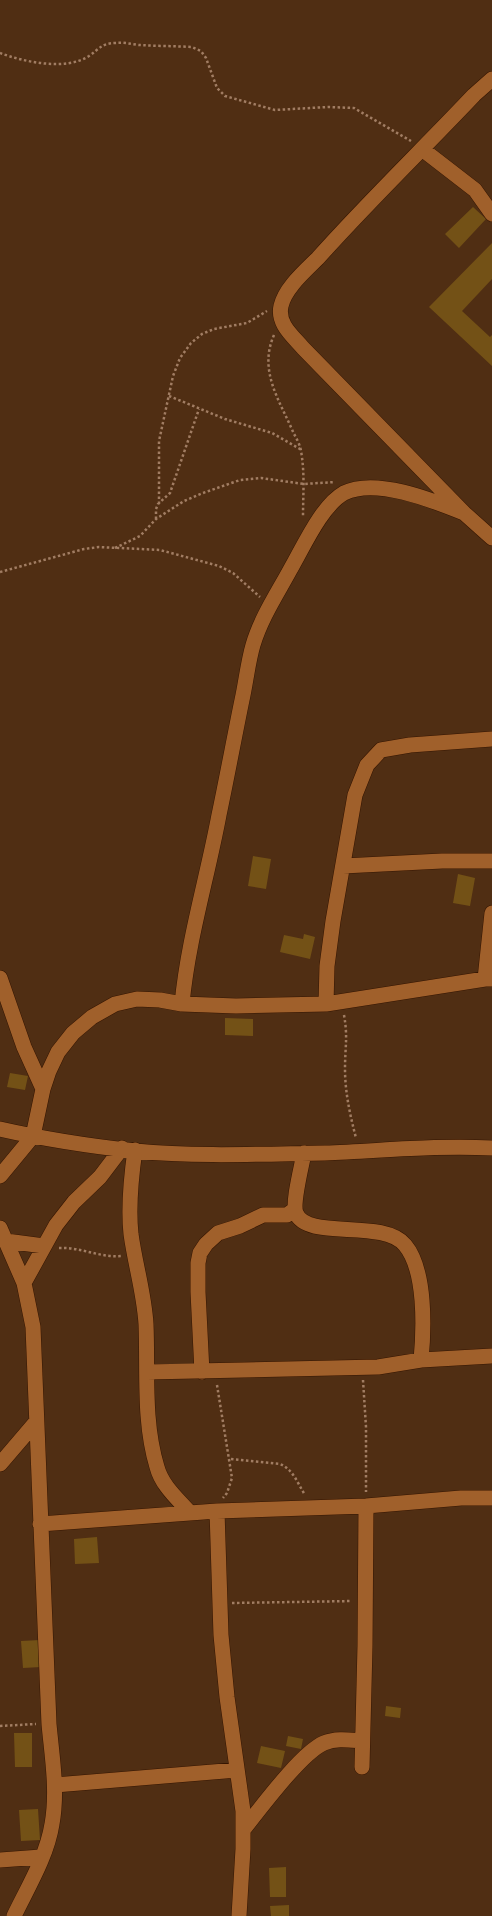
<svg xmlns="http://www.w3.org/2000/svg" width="492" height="1916" font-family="'Nunito Sans',sans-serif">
<rect width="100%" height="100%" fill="#502e13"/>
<path fill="#735116" d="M473,207l13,12 -27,29 -14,-14z
M492,243v36l-30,32 28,26 2,-2v31l-63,-59z
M253,856l18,3 -5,30 -18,-3z
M458,874l17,4 -5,28 -17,-3z
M304,934l11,3 -5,22 -30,-7 4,-17 19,4z
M225,1018l28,1v17l-28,-1z
M10,1073l18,3 -3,14 -18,-3z
M97,1537l2,26 -24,1 -1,-25z
M40,1640l1,27 -18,1 -2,-27z
M386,1706l15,2 -1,10 -15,-2z
M14,1733h18v34h-17z
M288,1736l15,3 -2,10 -15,-3z
M261,1746l24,5 -4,17 -24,-5z
M38,1809l2,31 -19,1 -2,-31z
M286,1867v30h-16l-1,-29z
M289,1905v11h-18l-1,-10z"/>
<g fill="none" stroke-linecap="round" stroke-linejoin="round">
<defs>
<path id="minor" d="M492,79l-18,16c-52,55 -106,107 -156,163 -13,13 -33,30 -37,48 -4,18 12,30 22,42l161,165 28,25
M422,149l53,41 17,24
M343,866l99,-5h50
M0,978l24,69 19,42
M485,979l7,-66
M182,1004c6,-64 25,-125 37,-189 8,-38 15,-76 23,-115 4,-18 6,-38 11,-55 8,-27 24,-51 37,-75 13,-22 31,-64 54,-77 32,-16 90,8 120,20
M326,1004l1,-38 6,-45 22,-126 12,-30 14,-15 29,-5 82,-6
M0,1129c44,10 90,17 135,22 63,6 127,3 190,2 56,-2 111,-8 167,-5
M135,1150c-4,28 -7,56 -4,84 4,30 13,58 15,90 2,47 -3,97 11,143 5,19 21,32 33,46
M304,1153c-2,12 -12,50 -8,60 11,28 87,5 109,32 21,25 19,84 16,115
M0,1176l33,-40 10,-47 6,-18 9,-19 15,-19 19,-16 23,-13 22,-5 23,1 22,4 54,2 90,-2 159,-25h7
M0,1228l24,55 9,44 16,397c3,33 9,67 3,100 -5,32 -24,63 -38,92
M6,1241l38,5
M24,1283l32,-58 18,-23 26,-25 22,-29
M147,1372l231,-5 43,-7 71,-4
M202,1372l-4,-80v-29l2,-10 6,-9 12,-11 22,-7 23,-11h24l8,-6
M0,1464l36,-42
M217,1511l4,124 6,62 16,114v38l-4,67
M40,1524l177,-13 149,-5 95,-8h31
M362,1767l3,-121 1,-140
M55,1785l182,-15
M243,1830c17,-21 58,-77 81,-87 12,-5 25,-3 38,-2
M0,1860l41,-3"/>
</defs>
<use href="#minor" stroke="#351500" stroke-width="16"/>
<path stroke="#a17d63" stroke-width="2.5" stroke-dasharray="2.5 2.5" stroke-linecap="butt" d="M0,53c24,9 66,18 89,3 10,-7 13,-13 27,-13 7,-1 15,1 23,2 17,1 35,1 53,2l9,4 5,7 11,30 8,8 50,14 53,-3 26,1 57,33
M274,335c-16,36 6,66 20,99 3,5 6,11 7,17 4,22 2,44 2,66
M169,396l56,23 47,14 28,16
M159,504v-63l14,-65 7,-18 11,-15 11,-9 12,-5 33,-6 20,-12
M156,519v-10l2,-5 12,-11 29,-84
M115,548l25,-12 16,-17 28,-18 19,-8 37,-13 21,-2 43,6 31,-2
M0,572l84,-23 15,-2 61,3 59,16 14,7 27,24
M344,1015c4,22 1,32 1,54 0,23 5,46 11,69
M59,1248c22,-1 41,10 63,8
M363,1380l3,47v65
M217,1385l15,93 -5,15 -4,5
M231,1459l49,5c13,5 18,20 25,31
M232,1603l120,-2
M0,1726l36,-2"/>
<use href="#minor" stroke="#a0602b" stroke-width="15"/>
</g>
</svg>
